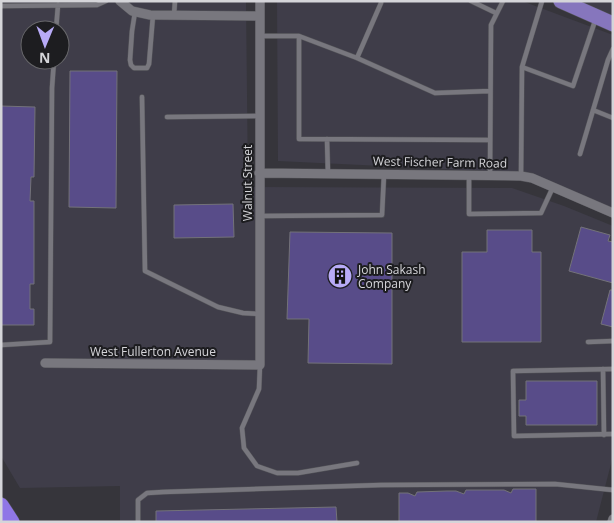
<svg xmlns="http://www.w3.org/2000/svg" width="614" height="523" font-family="'Open Sans',sans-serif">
<rect width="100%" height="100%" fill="#36353b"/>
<path fill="#3f3d49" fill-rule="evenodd" d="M1,1h245l2,186 264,1 52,18 49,20v230l-17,66h-476v-36l-100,2 -19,-32zM30,30h30v30h-30z
M277,1h245l91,34v175l-105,-38 -230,-11z
M570,1h43v18z"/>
<path fill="#584c89" stroke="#737279" d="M70,71h47l-1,137 -47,-1z
M1,106l34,1 -1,70h-3l-1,24h4v83h-4v25h4v16h-33z
M233,204l1,33 -60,1v-33z
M581,227l29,8 -2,6 5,1v41l-44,-12z
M487,230h45v22h9v90h-79v-90h25z
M290,232l102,1v131l-84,-1 1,-44h-22z
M610,290h3v37l-12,-3z
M526,381h71v44h-71v-9h-7v-16h7z
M513,489h23v33h-137v-29h9l7,3 2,-4 30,-1h9l8,3 2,-4h38l7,3z
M336,507l1,15h-181v-11z"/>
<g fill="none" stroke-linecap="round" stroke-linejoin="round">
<defs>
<path id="lane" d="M471,1l25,12
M542,1l-20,66 51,19 23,-68
M1,6l96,-1 9,-4
M135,12l-3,19 -2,29 1,5 3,3h13l2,-4 4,-49
M174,15l1,-14
M56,30l2,-25
M261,36h38l58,22 78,35 55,-2
M299,36v103l191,1
M357,58l24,-55
M142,97l3,174 73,36 25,6 17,1
M593,110l20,8
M167,117l92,-1
M327,139l1,35
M580,154l28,-94 5,-11
M469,175v39l72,-1 12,-26
M490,175l1,-150 12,-24
M521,176l1,-109
M259,216l123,-1 2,-41
M588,342l25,-1
M1,345l49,-3 2,-254 2,-28
M260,365l-1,24 -17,39 2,20 13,18 20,7h21l59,-10
M603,369l1,66
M613,369l-100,2 1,65 99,-2
M138,522v-22l9,-7 16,-1 218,-7 174,-1 58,6"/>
<path id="street" d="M120,1l12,10 18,4 109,1
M259,173l262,3 11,2 81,35
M45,363l215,2v-364
M612,522l1,-3"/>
<path id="primary" d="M561,1l52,23"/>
<path id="highway" d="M1,505l11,17"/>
</defs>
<use href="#lane" stroke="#545459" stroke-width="5.5"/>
<use href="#street" stroke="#545459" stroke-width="10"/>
<use href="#primary" stroke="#545459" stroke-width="16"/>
<use href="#highway" stroke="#545459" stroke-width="16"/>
<use href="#lane" stroke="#78777e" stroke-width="4.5"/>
<use href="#street" stroke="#78777e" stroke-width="9"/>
<use href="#primary" stroke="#8676bd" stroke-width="15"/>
<use href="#highway" stroke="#8f76e7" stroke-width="15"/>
</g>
<defs>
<symbol id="building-disc" viewBox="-11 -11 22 22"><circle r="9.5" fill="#b8abf7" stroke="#1d1d20"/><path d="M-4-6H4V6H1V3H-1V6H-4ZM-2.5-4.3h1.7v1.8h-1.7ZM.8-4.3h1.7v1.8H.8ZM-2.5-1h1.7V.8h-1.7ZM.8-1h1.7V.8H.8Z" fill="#111"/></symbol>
</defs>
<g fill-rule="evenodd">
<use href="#building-disc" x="326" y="262" width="28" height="28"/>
</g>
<g text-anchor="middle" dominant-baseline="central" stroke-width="4" stroke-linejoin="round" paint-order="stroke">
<g font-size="12" fill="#d5d5d9" stroke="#1d1d20">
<text transform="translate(440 162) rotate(1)">West Fischer Farm Road</text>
<text transform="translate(247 183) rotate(-90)">Walnut Street</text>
<text x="153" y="351">West Fullerton Avenue</text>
</g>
<g font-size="12" fill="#d5d5d9" stroke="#1d1d20" text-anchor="start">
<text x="358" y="269">John Sakash<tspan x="358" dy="14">Company</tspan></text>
</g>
</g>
<rect width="614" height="523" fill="none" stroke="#d5d5d9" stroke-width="5"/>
<g transform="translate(45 45) rotate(181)"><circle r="24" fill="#1d1d20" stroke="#67676a"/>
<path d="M0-4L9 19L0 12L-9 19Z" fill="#b8abf7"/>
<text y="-8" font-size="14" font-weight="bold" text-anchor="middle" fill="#d5d5d9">N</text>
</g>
</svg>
